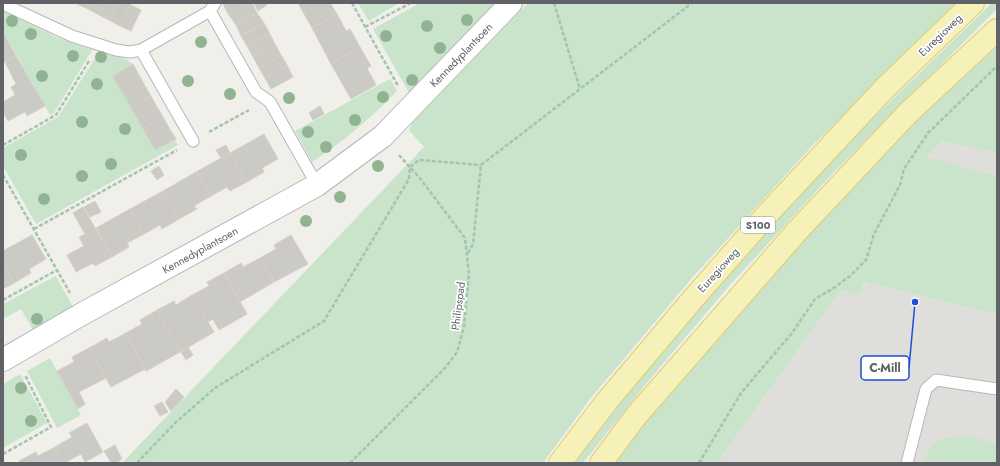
<svg xmlns="http://www.w3.org/2000/svg" width="1000" height="466" font-family="Jost,sans-serif">
<rect width="100%" height="100%" fill="#f0efe9"/>
<path fill="#dfdedb" d="M942,141l55,12v310h-280l124,-173 18,6 65,-139z"/>
<path fill="#c9e4cb" d="M358,3h41l-30,18z
M420,3h75l-86,90 -36,-64z
M528,3h431l-149,145 -118,130 -102,121 -47,64h-421l302,-316 -15,-17 3,-7z
M992,3h5v6l-163,163 -105,114 -79,93 -67,84h-12l75,-96 127,-146 101,-104z
M3,11l55,27 34,12 -38,63 -4,2 -47,-84z
M997,36v117l-55,-12 -17,16 72,19v138l-132,-32 -6,14 -18,-6 -124,173h-108l158,-190z
M99,52l27,7 7,5 -20,12 42,74 20,-10 3,5 -142,79 -33,-58v-18l55,-31z
M390,79l7,12c-26,27 -54,51 -85,71l-17,-31z
M56,276l17,31 -40,23 -12,-21 -18,10v-15z
M50,358l31,57 -24,13 -30,-57z
M20,374l27,49 -44,25v-64z
M966,435l31,9v19h-75c11,-24 19,-25 44,-28z"/>
<path fill="#cbcac5" stroke="#d4d1c8" d="M78,3h13l-3,6 -11,-5z
M91,3h14l-6,12 -11,-6z
M105,3h13l-9,17 -10,-5z
M118,3h9l4,2 -11,21 -11,-6z
M224,3h26l-21,12 -6,-11z
M250,3h2l5,10 -21,12 -7,-10z
M254,3h12l1,2 -9,6z
M298,3h32l7,11 -25,14z
M131,5l10,5 -10,21 -11,-5z
M257,13l7,10 -23,13 -5,-11z
M337,14l9,17 4,-2 10,18 -29,17 -19,-36z
M264,23l6,11 -23,12 -6,-10z
M3,32l13,24 -13,7z
M270,34l5,10 -22,13 -6,-11z
M275,44l6,11 -22,13 -6,-11z
M360,47l11,19 -4,2 9,17 -25,14 -20,-35z
M281,55l6,10 -22,13 -6,-10z
M16,56l29,50 -18,10 -2,-4 -17,9 -5,-9v-10l12,-7 -4,-8 5,-3 -11,-22z
M133,64l6,11 -20,12 -6,-11z
M287,65l6,12 -22,12 -6,-11z
M139,75l6,11 -20,11 -6,-10z
M145,86l6,10 -20,12 -6,-11z
M151,96l6,11 -20,11 -6,-10z
M320,106l4,8 -11,6 -4,-7z
M157,107l6,10 -20,12 -6,-11z
M163,117l6,11 -20,11 -6,-10z
M169,128l7,11 -21,11 -6,-11z
M264,134l14,25 -16,9 2,4 -17,10 -17,-29z
M226,145l4,8 -9,5 -5,-8z
M230,153l17,29 -17,9 -3,-4 -16,9 -15,-24z
M159,166l5,9 -7,5 -6,-9z
M196,172l15,24 -17,10 3,3 -18,10 -16,-28z
M163,191l16,28 -17,10 -2,-4 -16,9 -14,-25z
M95,201l6,11 -11,5 -6,-10z
M83,207l29,50 -17,9 -2,-3 -17,9 -9,-17 17,-9 -5,-9 6,-3 -12,-21z
M130,209l14,25 -17,9 2,4 -17,10 -16,-29z
M32,235l14,24 -17,10 2,4 -17,10 -11,-20v-12z
M291,235l17,29 -34,18 -14,-24 16,-9 -2,-4z
M260,258l14,24 -34,20 -16,-29 17,-10 2,4z
M3,263l11,20 -11,6z
M224,273l23,41 -28,16 -6,-11 -5,3 -16,-27 17,-9 -2,-4z
M192,295l22,37 -34,20 -23,-42 17,-9 2,4z
M157,310l23,42 -34,19 -20,-38 16,-9 -2,-4z
M126,333l20,38 -1,-2 -34,18 -22,-39 18,-10 2,4z
M188,347l5,8 -7,5 -5,-8z
M89,348l17,30 -27,14 6,12 -7,5 -21,-38 17,-9 -2,-5z
M176,389l8,8 -13,14 -6,-9z
M162,402l6,10 -8,4 -6,-10z
M87,423l16,29 -18,10 -4,-8 -17,9 -9,-16 17,-10 -3,-4z
M115,445l7,14 -6,4h-5l-7,-12z
M55,447l9,16h-44l-1,-2 17,-9 2,4z"/>
<g fill="none" stroke-linecap="round" stroke-linejoin="round">
<defs>
<path id="lane" d="M3,4l69,32 44,14 14,2 11,-2 69,-39 5,-8
M210,11l46,81 14,10 47,83
M141,50l52,91
M907,463l19,-74 10,-9 61,9"/>
<path id="street" d="M3,360l79,-46 235,-129 66,-49 128,-133"/>
<path id="primary" d="M560,463l47,-62 85,-101 79,-90 113,-121 89,-86
M601,463l35,-47 162,-186 110,-117 89,-83"/>
</defs>
<use href="#lane" stroke="#b5b7bb" stroke-width="13"/>
<use href="#street" stroke="#b5b7bb" stroke-width="24"/>
<use href="#primary" stroke="#e1cc71" stroke-width="24"/>
<path stroke="#a3c4af" stroke-width="2.5" stroke-dasharray="4 2" stroke-linecap="butt" d="M352,3l46,83
M554,3l26,86
M365,27l44,-23v-1
M209,132l40,-22
M3,145l53,-30 33,-54
M3,175l67,118
M34,229l143,-79
M468,253l5,-9 8,-79 211,-162
M3,300l54,-30
M3,454l48,-27 -26,-52
M137,463l38,-40 40,-35 109,-67 85,-142 1,-12 9,-7 62,5
M350,463l96,-96 11,-15 7,-25 5,-53 -4,-36 -46,-61 -21,-23
M699,463l42,-70 51,-60 23,-34 17,-10 18,-13 16,-16 8,-26 26,-49 4,-16 24,-36 67,-65"/>
<use href="#lane" stroke="#fff" stroke-width="11"/>
<use href="#street" stroke="#fff" stroke-width="22"/>
<use href="#primary" stroke="#f5f1b8" stroke-width="22"/>
</g>
<g fill="#90b492">
<circle cx="467" cy="20" r="6"/>
<circle cx="12" cy="21" r="6"/>
<circle cx="427" cy="26" r="6"/>
<circle cx="31" cy="34" r="6"/>
<circle cx="386" cy="36" r="6"/>
<circle cx="201" cy="42" r="6"/>
<circle cx="440" cy="48" r="6"/>
<circle cx="73" cy="56" r="6"/>
<circle cx="101" cy="57" r="6"/>
<circle cx="42" cy="76" r="6"/>
<circle cx="412" cy="80" r="6"/>
<circle cx="188" cy="81" r="6"/>
<circle cx="97" cy="84" r="6"/>
<circle cx="230" cy="94" r="6"/>
<circle cx="383" cy="97" r="6"/>
<circle cx="289" cy="98" r="6"/>
<circle cx="355" cy="120" r="6"/>
<circle cx="82" cy="122" r="6"/>
<circle cx="125" cy="129" r="6"/>
<circle cx="308" cy="132" r="6"/>
<circle cx="326" cy="147" r="6"/>
<circle cx="21" cy="155" r="6"/>
<circle cx="111" cy="164" r="6"/>
<circle cx="378" cy="166" r="6"/>
<circle cx="82" cy="176" r="6"/>
<circle cx="340" cy="197" r="6"/>
<circle cx="44" cy="199" r="6"/>
<circle cx="306" cy="221" r="6"/>
<circle cx="37" cy="319" r="6"/>
<circle cx="21" cy="388" r="6"/>
<circle cx="31" cy="421" r="6"/>
</g>
<g text-anchor="middle" dominant-baseline="central" stroke-width="3.5" stroke-linejoin="round" paint-order="stroke">
<rect fill="#fff" stroke="#909195" stroke-width="1" x="741" y="217" width="34" height="16" rx="3"/>
<g font-size="10" font-weight="bold" fill="#606267">
<text x="758" y="225">S100</text>
</g>
<g font-size="11" fill="#606267" stroke="#fff">
<text transform="translate(940 35) rotate(-44)">Euregioweg</text>
<text transform="translate(461 55) rotate(-46)">Kennedyplantsoen</text>
<text transform="translate(200 250) rotate(-29)">Kennedyplantsoen</text>
<text transform="translate(718 270) rotate(-48)">Euregioweg</text>
<text transform="translate(458 306) rotate(-83)">Philipspad</text>
</g>
</g>
<path fill="none" stroke="#1d4ed8" stroke-width="1.5" d="M915 302L909 368"/>
<circle fill="#1d4ed8" stroke="#fff" stroke-width="1.5" cx="915" cy="302" r="4"/>
<rect fill="#fff" stroke="#1d4ed8" stroke-width="1.5" x="861" y="356" width="48" height="24" rx="4"/>
<g font-size="12" text-anchor="middle" font-weight="bold" fill="#606267">
<text x="885" y="372">C-Mill</text>
</g>
<rect width="1000" height="466" fill="none" stroke="#606267" stroke-width="8"/>
</svg>
